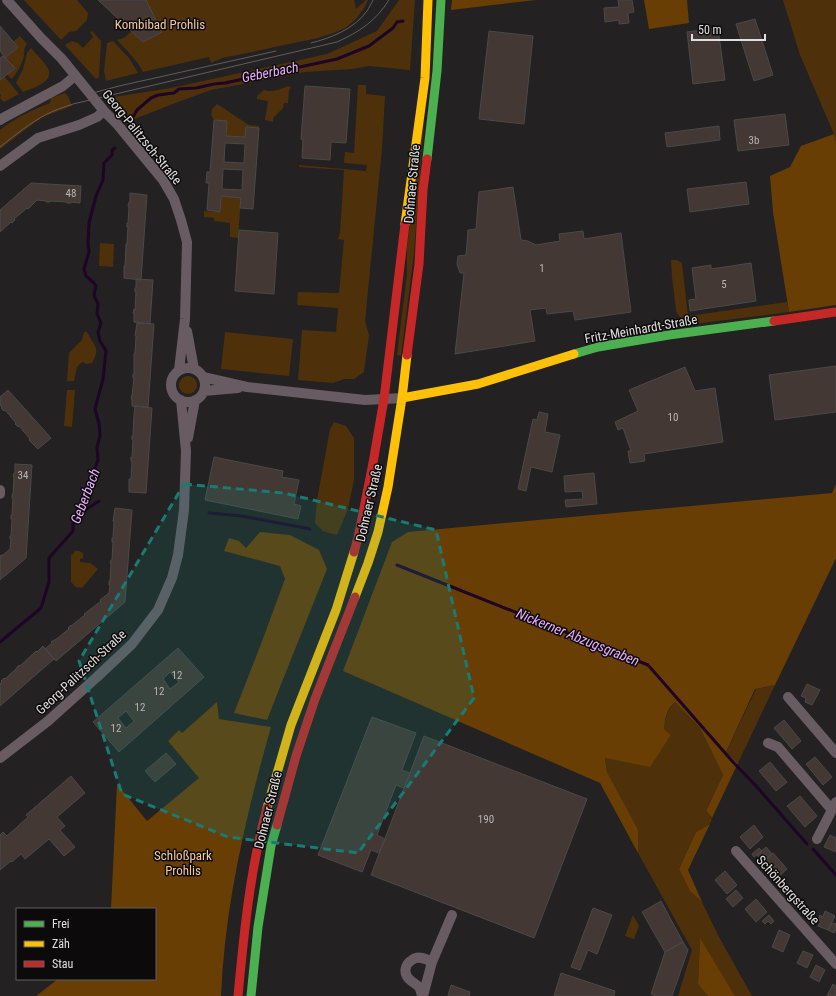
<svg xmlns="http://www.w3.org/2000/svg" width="836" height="996" font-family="'Roboto Condensed',sans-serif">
<rect width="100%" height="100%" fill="#232121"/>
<path fill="#4e310b" d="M24,0h53l11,13 -1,7 -11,11 -7,1 -8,8z
M98,0h256l2,9 10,-9h2c-4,11 -13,21 -23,28 -15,8 -40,13 -56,16 -23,5 -45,10 -67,14l-11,5 -2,-6 -66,15c-6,-12 -17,-22 -26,-32l7,-2 8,-7z
M399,0h16l-5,70 -41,-4 -17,3 -47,3 -94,18 -33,12 -46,18 -18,-23 57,-9 156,-34 50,-23z
M783,0h53v142l-2,-8 -34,-79z
M92,31l9,10 -2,36 -3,2 -31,-34 7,-4 6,2 5,5 10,-11 -3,-5z
M20,36l7,8c-3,4 -3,7 -3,12 -2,8 -7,18 -13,23l-4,-5 7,-7 -9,-9 13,-11 -5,-5z
M113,41l16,17 9,15 -32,8 -2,-10 3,-28z
M31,48c5,6 16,16 18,23 3,12 -18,18 -26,21l-7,-9 7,-14 4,-16z
M4,76l15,18 -15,8 -4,-4 1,-3 -1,-1v-14z
M358,85h8v9l19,2 -3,53 -17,172 4,14 -5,37 -10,7h-10l-11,4 -35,-3 4,-50 34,2 2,-24 -41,-3 1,-13 41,1 5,-53 -6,-1 2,-6 4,-63 -45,-3v-2l67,6 1,-6 -23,-2 1,-11 9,1z
M288,86l3,1 -2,4 -1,12h-4l-1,5 -10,10v4l-8,-2 3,-19 -11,-2v-3l7,-6c7,3 17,-1 24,-4z
M65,93l3,3 4,10 -27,10 -11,7 -34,26v-19c15,-12 32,-20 50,-27l1,-5z
M217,104l32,21 10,1v2l-13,-1 -1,10 -19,-1 1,-15 -13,-1 -3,-5 1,-6z
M425,105l-11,148 -13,103 -4,-1 10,-81v-27z
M221,196l20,2 -3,40 -8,-1v-14l-16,-2v-3l-10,-1v-6l16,1z
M100,243l14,1 -1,23 -14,-1z
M671,260h6l5,3 6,53 99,-14 2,10 -95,12c-9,-2 -15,-5 -18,-14l-4,-33z
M84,332h3c7,14 14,16 5,31l-5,1 -5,-2 -5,5 -3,14h-7l2,-28 13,-13z
M225,332l68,7 -4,37 -68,-7z
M179 385a9 9 0 1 1 18 0a9 9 0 1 1-18 0Z
M67,390h8l-3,37 -8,-1z
M334,422l12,4 8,12v42l-6,29 -11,26 -14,-4 -8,-8 2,-23 13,-71z
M75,551h4l4,2v5l-3,1v3l10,1 8,6 -16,19 -6,-1 -5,-5v-27l2,-1z
M775,685l-37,78 -12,-11 30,-63z
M675,702l25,26 23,47 -17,36 6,8 -2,5 -14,8 -17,37 11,22 12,11 17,35 33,59h-17l-35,-57 -2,44 10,13h-30l14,-46 -54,-97 -1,-23 -30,-58 -2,-14 45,8 21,-31 -7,-6c1,-11 3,-19 11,-27z
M633,915l6,11 -5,13 -9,-3z"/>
<path fill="#683e04" d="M452,0h84l-85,10z
M644,0h43l2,23 -40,6z
M834,134l2,8v163l-47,7 -16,-100 -3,-36 20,-9 11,-21z
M836,484v74l-61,127 -20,4 -29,63 12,11 -26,55 -6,-7 17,-36 -23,-47 -25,-26c-9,8 -10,16 -11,27l7,6 -21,32 -45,-9 2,14 31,58v23l-38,-70 -257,-112 49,-129 16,-10 424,-39z
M260,532l30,3 29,15 8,19 -49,123 -11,28 -33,-7 27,-69 24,-65 -5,-13 -56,-15 5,-13 10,3 7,7z
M217,702l2,17 52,8c-25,88 -46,177 -50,269h-185l22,-17h97v-70h-44l6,-125 30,37 52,-43 -31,-37 11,-11 3,3z
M710,824l-22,46 14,32 -12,-11 -11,-22 17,-37z
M700,938l35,58h-27l-10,-12z"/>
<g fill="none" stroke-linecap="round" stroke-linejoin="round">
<path stroke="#1e0526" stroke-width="3" d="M133,117l4,-7 14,-12 7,-3 16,-2 5,-4 17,-1 18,-4 11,-1 112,-24 32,-13 24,-18 4,-6 6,-1
M209,513l33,3 68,13
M79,514l20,-13
M397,565l251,100 85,97 24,25 50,57
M0,642l41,-34 8,-26v-24l24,-27v-8l5,-9 20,-54 -1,-12 3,-13 -1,-12 -4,-14 8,-30 3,-28 -6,-10 -2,-9 3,-9 -4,-9 1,-10 -4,-9 2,-9 -2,-3 -8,-7 -2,-7 5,-17 -1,-9 1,-20 7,-27 7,-16 1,-17 8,-8v-5l3,-2
M813,849l23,26"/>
</g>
<path fill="#433834" stroke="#4a4949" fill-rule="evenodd" d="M98,0h48l16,32 -19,10z
M618,0h14l2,12 -6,1 1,10 -10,1v-4l-14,2 -1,-14 15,-1z
M755,19l18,56 -19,6 -18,-57z
M0,26l18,21 -13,11 -5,-7z
M718,28l7,52 -32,4 -6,-52z
M489,31l44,5 -9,88 -45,-5z
M3,56l12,12 -15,12v-22z
M305,86l45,3 -4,54 -15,-1 -1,18 -28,-2 1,-18 -2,-1z
M785,114l4,31 -51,6 -4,-31z
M214,120l13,1 -1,15 19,1 1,-10 13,1 -6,81 -13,-1 1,-10 -20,-2 -1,16 -13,-2 2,-27h-3l1,-11h3zM225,143l20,1 -1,19 -20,-1zM223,169l20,1 -1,20 -20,-1z
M719,126l1,14 -53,7 -2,-14z
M746,182l3,22 -59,8 -3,-23z
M31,183l50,3 -1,17 -9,-1v1h-4v-1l-17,-1v1h-4v-1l-9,-1 -9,9 -1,-1 -13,11 1,1 -3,3 -1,-1 -11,10v-22z
M513,187l8,53 7,1 8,4 24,-4 -1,-7 24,-3 1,8 37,-6 10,79 -56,8 -2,-9 -26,3 -1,-6 -16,2 5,31 -80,13 9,-81h-4l-3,-9 1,-8 8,-1 2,-25 8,-1 3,-37z
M130,193l17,2 -6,85 -17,-2v-12h1l1,-22h1l1,-17h-1v-4h1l1,-17h-1l1,-4h1z
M239,230l39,3 -4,61 -39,-3z
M751,263l5,38 -66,10 -1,-11 7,-1 -4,-31 19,-3v4z
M136,279l17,1 -3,44 -16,-2v-8l-1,-1 1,-4 1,1 1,-18h-1v-4h1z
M137,323l17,1 -6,83 -16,-1v-7h-1l1,-4 2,-17h-1v-4h1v-21h1l1,-17h-1z
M836,366v46l-61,8 -6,-45z
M685,367l10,24 20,-3 8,54 -79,12 1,7 -15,2 -2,-12h3l-8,-23 -5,2 -3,-8 23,-11 -9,-21z
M8,390l43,48 -13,11 -9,-9 1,-1 -11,-13 -1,1 -3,-3 1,-1 -11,-13 -1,1 -3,-3 1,-1 -2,-2v-8z
M135,406l17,2 -6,85 -17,-1v-13h2l1,-17 -1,-1v-4l1,1 1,-18h-1v-4h1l1,-21z
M539,412l9,2 -3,18 15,3 -8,37 -21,-5 -5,24 -8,-2 15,-70 4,1z
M214,457l69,14 -1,6 17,3 -5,24 7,2 -3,13 -93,-19z
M15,464l17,1 -6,93 -26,22v-25l1,1 1,-1h1l7,-6 1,-10h-1v-3h1l1,-17h-1v-4h1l1,-17h-1v-4h1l1,-17h-1l1,-4h1z
M594,473l3,31 -31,3 -1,-7 18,-1 -1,-8 -17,1 -1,-16z
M115,508l17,2 -7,92 -69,59 -11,-12 7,-6 -1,-1 3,-2h1l14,-11 -1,-1 3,-3v1l14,-11 -1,-1 3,-2 14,-11 -1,-1 9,-7 1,-8h-1v-4h1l1,-18h-1l1,-3h1l1,-18h-1v-4h1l1,-17h-1z
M43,646l11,13 -54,47v-22l2,-2 -1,-1 3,-3 1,1 12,-11v-1l3,-2v1l16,-15 1,1z
M178,648l26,29 -85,75 -26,-30zM170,672l9,10 -9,7 -7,-10zM126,711l8,10 -8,7 -8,-10z
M807,684l13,6 -8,15 -7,-3 1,-4 -5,-2z
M372,717l44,16 -14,37 8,3 -6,15 -8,-3 -19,50 8,4 -6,14 -8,-3 -9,22 -44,-17z
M784,720l17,21 -9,8 -18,-21z
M424,736l163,63 -53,139 -163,-63z
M166,753l10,11 -21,18 -10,-11z
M815,757l17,20 -9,8 -17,-21z
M770,762l17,20 -11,9 -17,-20z
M71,776l14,17 -28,24 8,9 -5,4 15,17 -11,9 -15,-17 -24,20 -4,-5 -9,8 -1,-1 -11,9v-35l3,-3 4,4 21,-19 -2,-2z
M800,796l17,20 -12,11 -18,-21z
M754,825l9,12 -13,12 -10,-12z
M830,835l6,3v14l-12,-5z
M766,847l6,7 -9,8 -6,-7z
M759,848l3,3 -8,6 -2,-3z
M773,853l14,16 -9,8 -15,-16z
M725,871l12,14 -10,9 -12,-14z
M736,890l7,8 -10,9 -7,-8z
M756,899l11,13 -11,10 -11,-13z
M661,901l22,41 -18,10 -23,-40z
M593,908l19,7 -15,39 -9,-4 -8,20 -9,-3z
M825,911l10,5 -7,14 -10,-4 3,-5 -3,-1 2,-5 3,2z
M769,915l5,6 -3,3 -3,-3 -3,3 -3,-3z
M832,923l4,1v5l-2,4 -6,-3z
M779,930l11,5 -7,17 -11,-5z
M683,942l5,8 -16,46h-16l-5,-2 14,-42z
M803,951l10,4 -6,13 -10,-5z
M816,965l9,5 -6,12 -9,-5z
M561,973l54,18 -1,5h-60z
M833,984l3,2v10h-9z
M451,985l19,7 -1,4h-21z"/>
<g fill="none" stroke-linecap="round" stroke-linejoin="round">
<path stroke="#685b62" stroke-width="10" d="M7,0l34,38 21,21 42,52 13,13 46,56 11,19 7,21 6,22 -2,77 -6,51
M0,120l3,-2 60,-32 12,-10
M0,166l38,-28 41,-13 18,-8 7,-6
M187,331l7,38
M171 385a17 17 0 1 1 34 0a17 17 0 1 1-34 0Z
M203,377l44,10 118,13 19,-1 18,-1
M204,391l34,-3
M188,438l7,-38
M0,490v4
M788,697l48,56
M768,743l10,4 54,63
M0,758l48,-37 49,-44 35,-33 26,-34 14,-32 6,-23 6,-45 2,-59 -5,-51
M817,839l19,-37
M736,851l100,113
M422,996c-1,-3 -1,-6 -3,-9 -3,-3 -7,-5 -10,-8 -6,-6 -4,-15 3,-19 6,-5 14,-1 20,2
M423,996l9,-34 20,-47"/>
<path stroke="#4caf50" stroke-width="9" d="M427,159l10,-88 4,-71
M574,354l24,-7 71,-12 105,-14
M251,996l7,-69 13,-81 6,-21"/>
<path stroke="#ffc107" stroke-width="9" d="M405,224l20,-146 3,-78
M402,398l76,-14 96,-30
M355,597l13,-34 10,-31 10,-45 14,-89 5,-43
M267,808l24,-83 45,-115 18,-58"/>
<path stroke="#c62828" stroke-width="9" d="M774,321l62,-9
M407,355l12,-91 4,-74 4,-31
M354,552l4,-14 15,-75 11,-64 21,-175
M277,825l19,-69 19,-57 40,-102
M238,996c6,-63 12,-127 29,-188"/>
<path stroke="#635c5f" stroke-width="1" d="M311,43c20,-5 43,-14 56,-32 2,-3 4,-7 6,-11
M89,94l30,-8 157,-35
M0,147c15,-12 30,-24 47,-33 8,-4 17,-7 26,-10l264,-62c22,-10 39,-21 52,-42"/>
</g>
<path fill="#197b74" fill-opacity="0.2" stroke="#197b74" stroke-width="3" stroke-dasharray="8 5" stroke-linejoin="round" d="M184,484l100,9 152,37 38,168 -116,155 -130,-16 -106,-43 -43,-133z"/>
<g text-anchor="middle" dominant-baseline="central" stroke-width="3" stroke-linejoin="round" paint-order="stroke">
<g font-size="11" fill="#b9b4b4">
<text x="754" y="140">3b</text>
<text x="71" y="193">48</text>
<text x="542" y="268">1</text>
<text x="724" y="284">5</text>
<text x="673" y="417">10</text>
<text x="23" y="475">34</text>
<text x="177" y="675">12</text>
<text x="159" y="691">12</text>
<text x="140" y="707">12</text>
<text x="116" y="728">12</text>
<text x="486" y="819">190</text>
</g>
<g font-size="13" fill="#f5c89d" stroke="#0c0a0a">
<text x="160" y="24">Kombibad Prohlis</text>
<text x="183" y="855">Schloßpark<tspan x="183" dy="15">Prohlis</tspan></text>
</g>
<g font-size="13" fill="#e0dede" stroke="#0c0a0a">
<text transform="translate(142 137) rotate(51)">Georg-Palitzsch-Straße</text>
<text transform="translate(412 184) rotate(-85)">Dohnaer Straße</text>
<text transform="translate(641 329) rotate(-10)">Fritz-Meinhardt-Straße</text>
<text transform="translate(369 503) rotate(-77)">Dohnaer Straße</text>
<text transform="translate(81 672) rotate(-43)">Georg-Palitzsch-Straße</text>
<text transform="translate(268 810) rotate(-76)">Dohnaer Straße</text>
<text transform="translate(788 890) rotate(48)">Schönbergstraße</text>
</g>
<g font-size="14" font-style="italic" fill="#e9adfe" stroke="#0c0a0a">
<text transform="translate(270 72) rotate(-11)">Geberbach</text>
<text transform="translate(85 496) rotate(-69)">Geberbach</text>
<text transform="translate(578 637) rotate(22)">Nickerner Abzugsgraben</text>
</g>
</g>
<rect x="16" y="908" width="140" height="72" fill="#0c0a0a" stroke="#615f5f"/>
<rect x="24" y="921" width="20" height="6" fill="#4caf50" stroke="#615f5f"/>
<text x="52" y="928" font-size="12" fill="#e0dede">Frei</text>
<rect x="24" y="941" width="20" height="6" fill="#ffc107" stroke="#615f5f"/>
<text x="52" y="948" font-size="12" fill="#e0dede">Zäh</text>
<rect x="24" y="961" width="20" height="6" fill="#c62828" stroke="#615f5f"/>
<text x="52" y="968" font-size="12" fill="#e0dede">Stau</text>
<path d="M692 34v6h73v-6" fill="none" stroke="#e0dede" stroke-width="2"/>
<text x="698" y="34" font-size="12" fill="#e0dede" stroke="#0c0a0a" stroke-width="3" paint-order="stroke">50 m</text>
</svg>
